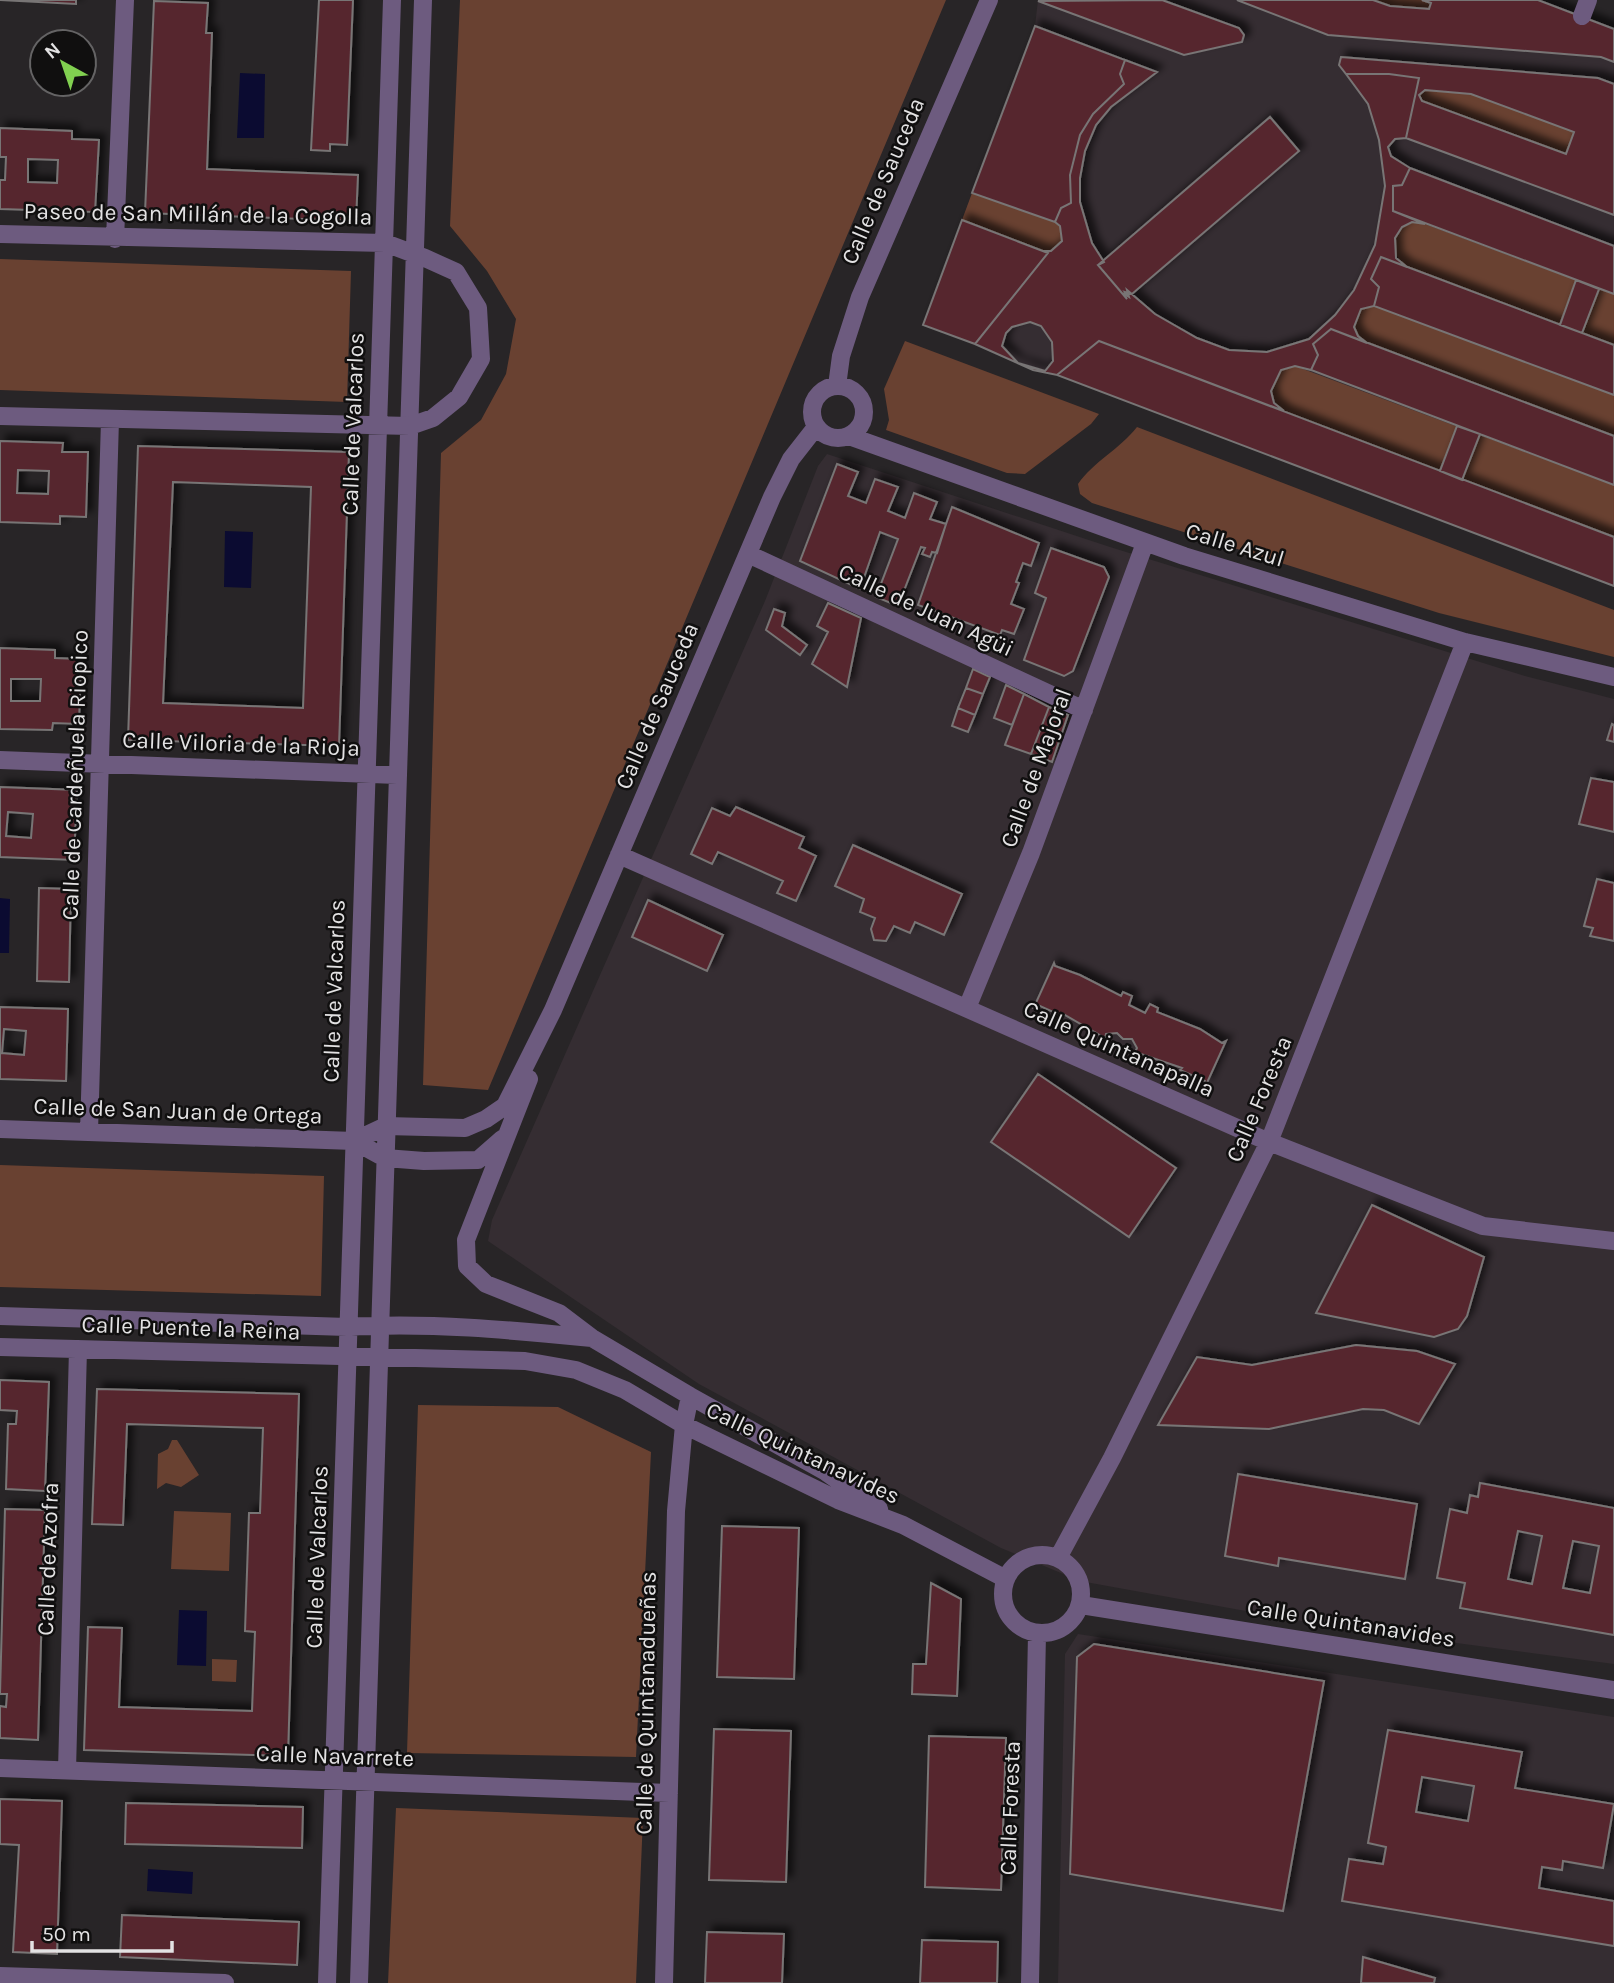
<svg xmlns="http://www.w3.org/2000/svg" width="1614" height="1983" font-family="Karla,sans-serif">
<defs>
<filter id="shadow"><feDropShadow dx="6" dy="-6" stdDeviation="3.5" flood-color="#0009"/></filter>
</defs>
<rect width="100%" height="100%" fill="#282527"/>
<path fill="#352d32" d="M1038,0h500l76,29v557l-568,-215 -13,-1 -23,-13 -87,-32 112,-299z
M827,454l283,93 415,129 89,23v965l-285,-38 -249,-45 -79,-33 -302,-164 -211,-143 4,-21 273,-619 53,-135z
M1078,1634l536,83v266h-556l7,-329z"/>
<path fill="#694131" d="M460,0h486l-458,1090 -65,-5 18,-632 40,-33 25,-46 10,-55 -29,-48 -37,-45z
M1373,0h49l10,5 -3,4 -39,-3z
M1425,90l46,4 103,38 -8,22 -144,-53 -3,-6z
M972,193l83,29 5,4 2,15 -11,10h-8l-81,-31z
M1412,222l13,2 189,70v51l-207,-78c-16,-13 -16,-24 -5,-40z
M0,259l351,12 -4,131 -347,-12z
M1371,305l243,90v41l-247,-93 -9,-7 -4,-9 7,-18z
M905,341l194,73 -8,10 -66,50 -18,-1 -121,-43 3,-10 -5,-31z
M1295,366l319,119v52l-330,-126c-16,-13 -15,-25 -3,-41z
M1137,427l477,183v47l-175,-44 -347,-110 -12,-9 -2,-10c15,-22 42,-35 59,-57z
M0,1165l324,11 -3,120 -321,-9z
M418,1405l140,2 93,45 -15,305 -229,-4z
M172,1440h5l22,35 -18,12 -15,-4 -9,6 1,-35 10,-5z
M174,1511l57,2 -2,58 -58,-2z
M212,1659l25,1 -1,22 -24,-1z
M396,1808l247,10 -7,165h-248z"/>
<path fill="#0b0b31" d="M240,73l25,1 -1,64h-27z
M225,531l28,1 -2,56 -27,-1z
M0,898l10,1 -1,54h-9z
M179,1610l28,1 -1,55 -29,-1z
M148,1869l45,3 -1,22 -45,-3z"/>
<path fill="#57262f" stroke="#787575" stroke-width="2" fill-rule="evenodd" filter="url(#shadow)" d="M0,0h76v4z
M319,0h34l-6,145 -17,-1v7l-19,-1z
M1162,0l77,28 5,7 -2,7 -58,13 -146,-54z
M1237,0h136l17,6 39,3 2,-6 -9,-3h116l76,29v33l-13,-5 -273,-22z
M154,1l54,2 -2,30h6l-5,136 151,6 -2,46 -211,-8z
M1035,26l90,34 -5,14 4,10 -31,30 -13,21 -10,40 1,28 -10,5 -6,14 -83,-29z
M1341,57l257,21 16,6v131l-208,-77 13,-60 -30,-4h-43l-7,-9zM1425,90l46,4 103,38 -8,22 -144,-53 -3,-6z
M1125,60l32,12 -46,35 -15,18 -11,26 -5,27v24l12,41 12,19 -6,3 29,34 -4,-6 6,4 -2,-7 28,24 42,24 32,12 38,2 42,-13 26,-24 19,-25 21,-45 10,-59 -6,-46 -11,-36 -22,-30h43l30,4 -13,60 -11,1 -7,8 3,9 19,12 -8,17 -9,1v25l32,13 -13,-2 -10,5 -7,11 1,20 11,9 -26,-10 -10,22 8,8 -5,19 -13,3 -7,18 4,9 9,7 -36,-14 -18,15 5,11 -7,15 -16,-4 -14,4 -10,21 3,12 10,8 -185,-70 -42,34 -24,-5 -58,-26 73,-91 -5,-2h8l11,-10 -2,-15 -5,-4 6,-14 10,-5 -1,-28 10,-40 13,-21 31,-30 -4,-10z
M1270,117l29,34 -167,143 -7,-2 4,5 -6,-4 4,6 -29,-34z
M0,128l72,3v8l27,1 -4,72 -95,-3v-29h5l1,-23h-6zM28,159l30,1 -1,23 -29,-1z
M1410,168l204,78v48l-221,-83v-25l9,-1z
M962,220l86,33 -73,91 -52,-19z
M1381,257l233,88v50l-240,-89 5,-19 -8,-8z
M1576,280l23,9 -17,44 -22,-8z
M1030,322l11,4 11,16 1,19 -8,10 -27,-8 -16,-17 4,-13 6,-6z
M1331,329l283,107v49l-303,-115 7,-15 -5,-11z
M1099,341l515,196v49l-557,-211z
M1457,426l23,8 -18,46 -22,-9z
M0,441l63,2 -1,9h26l-2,65 -26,-1v8l-60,-2zM18,470l31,1 -1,23 -31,-1z
M138,446l211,6 -10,294 -211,-6zM173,482l138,5 -8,221 -140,-5z
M837,464l21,8 -10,24 18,7 9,-24 23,8 -10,24 17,7 9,-25 23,9 -7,17 16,5 -9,29 -5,-1 -2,5 -8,-3 3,-6 -4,-1 -23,59 -22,-9 22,-58 -18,-7 -20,57 -60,-28z
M952,507l87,36 -8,23 -8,-3 -7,19 3,1 -8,21 13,5 -10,25 -12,-4 -2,5 -82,-30z
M1051,548l53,19 5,10 -36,94 -9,5 -40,-16 22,-62 -11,-5z
M828,603l33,15 -14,69 -35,-23 16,-32 -11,-6z
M774,609l11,4 -3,13 25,19 -7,10 -34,-25z
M0,648l55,2v8l26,1 -2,65 -26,-1 -1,7 -52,-1zM11,679h30l-1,22h-29z
M973,669l17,8 -7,17 -17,-6z
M1006,685l18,9 -12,31 -18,-7z
M966,688l17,6 -8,21 -17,-7z
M1024,694l25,13 -18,47 -26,-9z
M1049,707l19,8 -16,47 -21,-8z
M958,708l17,7 -7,17 -16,-6z
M1612,724l2,1v17l-7,-2z
M1591,778l23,4v50l-35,-8z
M0,787l77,3 -3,70 -74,-3zM8,812l25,2 -2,24 -25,-2z
M736,807l68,30 -5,11 17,8 -20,45 -19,-8 6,-12 -65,-29 -6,12 -21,-10 21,-46 18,8z
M853,845l109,49 -18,41 -29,-13 -5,11 -16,-7 -8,15 -12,-1 -3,-11 4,-11 -15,-6 4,-13 -29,-13z
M1597,879l17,4v58l-24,-5 3,-8 -9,-2z
M39,888l32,1 -2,93 -32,-1z
M648,900l75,35 -16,36 -75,-34z
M1054,963l1,3 25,9 41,21 2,-4 9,4 -3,9 16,8 5,-9 8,4 -1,4 43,17 22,14 4,-2 -20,44 -1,-4 -25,-11 2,-2 -47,-16 2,-4 -5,-9h-9l-6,-6 -11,1 -1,4 -42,-24 -1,2 -24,-11 -4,2z
M0,1007l68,2 -2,72 -66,-2zM4,1029l22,2 -2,24 -22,-2z
M1038,1074l138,94 -47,69 -138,-95z
M1372,1205l112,52 -17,59 -9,13 -24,8 -118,-24z
M1356,1345l61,6 38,13 -36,60 -35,-14 -21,-1 -94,20 -111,-4 39,-68 55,8z
M0,1380l49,2 -4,109 -39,-2 2,-65h8l1,-13 -17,-1z
M97,1389l202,5 -11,362 -204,-6 4,-123 34,1 -3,79 133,4 3,-79 -10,-1 4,-118h11l3,-85 -136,-4 -4,101 -31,-1z
M1238,1474l179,30 -12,75 -126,-21 -1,8 -53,-10z
M1480,1483l134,25v127l-154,-27 5,-25 -28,-5 13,-69 17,4 3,-18 8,2zM1518,1531l24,5 -10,48 -24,-5zM1573,1541l26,5 -9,47 -27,-5z
M5,1509l40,1 -7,230 -38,-2v-32l6,1 1,-13h-7z
M722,1526l77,2 -5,151 -77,-2z
M931,1583l30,16 -4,97 -45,-2 1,-30h13z
M1094,1644l230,37 -41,230 -213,-37 7,-217z
M714,1729l77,2 -5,151 -77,-2z
M1388,1730l134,22 -7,36 99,16 -11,64 -40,-7 -1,9 -20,-3 -3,21 75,13v45l-272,-45 7,-42 34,5 3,-17 -18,-4zM1422,1777l52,9 -6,35 -52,-9z
M929,1736l77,2 -5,152 -76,-3z
M0,1799l62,2 -5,153 -44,-2 6,-107 -19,-1z
M126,1803l177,4 -1,41 -177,-4z
M122,1915l177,7 -2,43 -177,-8z
M707,1932l77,2 -2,49h-77z
M922,1940l76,2 -1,41h-77z
M1363,1957l72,21 -1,5h-73z"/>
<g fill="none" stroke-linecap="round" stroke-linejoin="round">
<path stroke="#6d5b7f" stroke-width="18" d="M1582,16l6,-16
M0,234l385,9 40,15 31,14 22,36 3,51 -22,38 -26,21 -23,8 -410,-10
M115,239l10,-239
M812 412a26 26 0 1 1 52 0a26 26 0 1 1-52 0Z
M837,386l4,-30 19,-59 129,-297
M849,436l335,120 281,86 149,35
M748,554l336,156
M0,760l397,15
M619,855l650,287 214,84 131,15
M967,1008l64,-155 114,-310
M529,1079l-63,161 1,26 19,18 73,29 33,25 98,58 136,76 53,37
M0,1129l354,12 31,17 39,3 54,-1 24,-21
M89,1132l21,-712
M354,1141l32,-15 79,2 21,-9 19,-13 48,-96 219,-513 19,-38 25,-32
M0,1316l347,11c81,-5 164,3 245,11
M0,1347l525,14 51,9 49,20 59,35 154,75 65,25 103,54
M1003 1594a39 39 0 1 1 78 0a39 39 0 1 1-78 0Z
M1058,1558l54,-100 157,-316 196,-500
M1081,1605l533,85
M0,1768l669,25
M67,1770l11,-421
M0,1976l225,7
M327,1983l65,-1983
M359,1983l64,-1983
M664,1983l12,-472 8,-86 6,-29
M1030,1983l7,-349"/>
</g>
<g text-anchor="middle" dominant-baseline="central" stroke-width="5" stroke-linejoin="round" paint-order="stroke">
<g font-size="23" fill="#e3e2e3" stroke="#100f0f">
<text transform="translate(883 181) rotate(-67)">Calle de Sauceda</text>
<text transform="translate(198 214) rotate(1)">Paseo de San Millán de la Cogolla</text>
<text transform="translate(353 424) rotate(-88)">Calle de Valcarlos</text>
<text transform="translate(1235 545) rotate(17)">Calle Azul</text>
<text transform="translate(926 610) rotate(25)">Calle de Juan Agüi</text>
<text transform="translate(657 706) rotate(-67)">Calle de Sauceda</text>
<text transform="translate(241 744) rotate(2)">Calle Viloria de la Rioja</text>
<text transform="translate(1036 768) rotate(-70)">Calle de Majoral</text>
<text transform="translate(75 775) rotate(-88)">Calle de Cardeñuela Riopico</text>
<text transform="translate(334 991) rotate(-88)">Calle de Valcarlos</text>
<text transform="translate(1119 1049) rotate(24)">Calle Quintanapalla</text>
<text transform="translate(1259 1099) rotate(-67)">Calle Foresta</text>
<text transform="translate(178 1111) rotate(2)">Calle de San Juan de Ortega</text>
<text transform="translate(191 1328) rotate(2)">Calle Puente la Reina</text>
<text transform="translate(803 1453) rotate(25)">Calle Quintanavides</text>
<text transform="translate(317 1557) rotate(-88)">Calle de Valcarlos</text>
<text transform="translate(48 1559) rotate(-88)">Calle de Azofra</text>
<text transform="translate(1351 1623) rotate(9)">Calle Quintanavides</text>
<text transform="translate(646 1703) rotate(-89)">Calle de Quintanadueñas</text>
<text transform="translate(335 1756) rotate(2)">Calle Navarrete</text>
<text transform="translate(1010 1808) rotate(-88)">Calle Foresta</text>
</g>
</g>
<g transform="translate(63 63) rotate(320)"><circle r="33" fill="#100f0f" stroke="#646364" stroke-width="2"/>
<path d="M0-5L12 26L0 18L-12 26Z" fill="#81d050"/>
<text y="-10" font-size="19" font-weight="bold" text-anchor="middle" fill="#e3e2e3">N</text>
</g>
<path d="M32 1941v10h140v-10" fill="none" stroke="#e3e2e3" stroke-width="3.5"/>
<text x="42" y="1941" font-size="21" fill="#e3e2e3" stroke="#100f0f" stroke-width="5" paint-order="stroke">50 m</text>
</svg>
